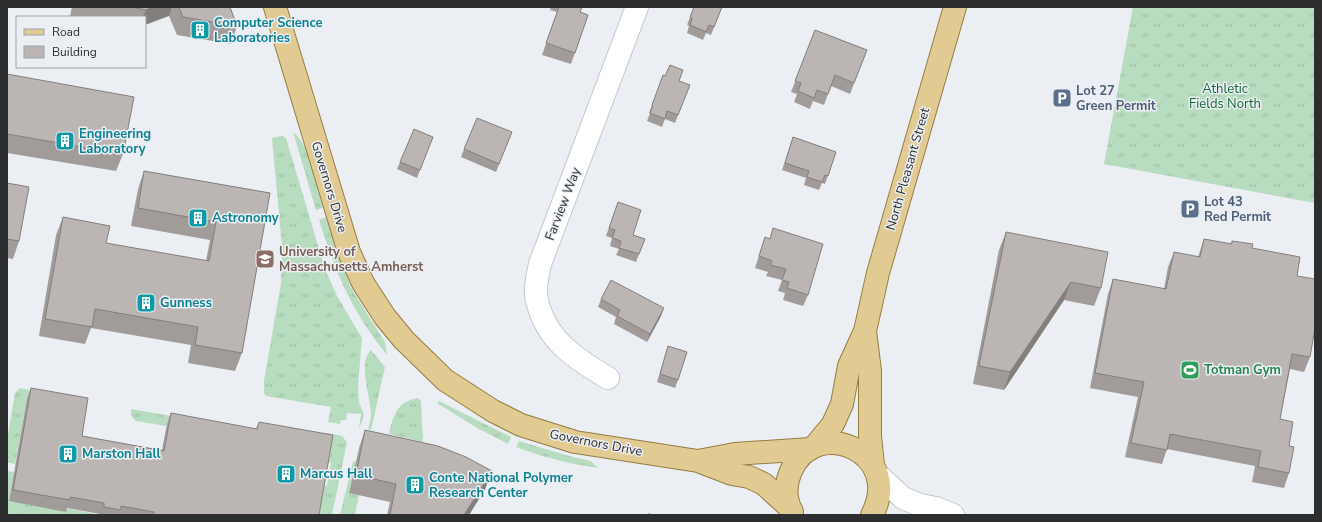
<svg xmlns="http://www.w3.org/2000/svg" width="1322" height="522" font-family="'Nunito Sans',sans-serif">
<defs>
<pattern id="grass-tufts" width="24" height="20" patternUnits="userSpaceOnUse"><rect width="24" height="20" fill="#b8dcbf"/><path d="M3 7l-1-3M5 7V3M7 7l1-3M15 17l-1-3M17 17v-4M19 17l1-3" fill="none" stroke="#9ebda4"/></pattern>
</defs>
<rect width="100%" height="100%" fill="#ebeff4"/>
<path fill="url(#grass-tufts)" d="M1133,7h182v196l-211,-39z
M293,132c17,11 24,57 30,76l-7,2z
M282,136l4,2 39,131 12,27 25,42 -4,48 1,16 5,13 -2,7 -3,6 2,-14 -14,-1 -1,7h-5l-1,4 -12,-2 3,-15 -65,-11 -2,-3v-12l17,-98 1,-36 -10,-109z
M326,217l25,71 34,54 2,13c-36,-45 -51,-81 -68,-135z
M371,350l14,17 -14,63 -3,-1c1,-4 3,-10 3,-15 0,-16 -14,-51 0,-64z
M20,388l33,7 -26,4 -12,65 -8,-2v-22l8,-47z
M418,398l3,3 2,41 -34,-8c4,-18 8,-33 29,-36z
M439,401l72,36 -3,7 -31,-16 -40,-25z
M131,409l63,11 -27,4 -1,2 -30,-5 -5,-5z
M326,433l16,3 5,6 -15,73h-15l5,-29h5l4,-23 -5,-1 -2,-16z
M519,441l50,15 22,5 7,7c-28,-4 -55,-11 -82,-21z
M353,461l3,1 -7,31 10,2 -4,20h-15z
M7,471l7,1 -5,29 57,7 34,7h-93z"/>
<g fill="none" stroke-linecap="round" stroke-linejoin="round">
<defs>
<path id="minor" d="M608,378c-34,-20 -65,-40 -72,-83 -1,-9 2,-21 4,-31l97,-257
M877,474l26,24 17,7 16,3 17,7"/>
<path id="major" d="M275,7l74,245 14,31 22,34 19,23 41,40 48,31 28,14 54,17 123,19 34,13 17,3 15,7 25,23
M865,331l5,40v65l3,29
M815,446l18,-22 9,-20 7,-38 16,-35 13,-58 77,-266
M698,461l37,-7 75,-5
M792,512c-7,-13 -7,-28 -1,-41 24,-57 114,-19 81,44"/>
</defs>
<use href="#minor" stroke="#c4c8cc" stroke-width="24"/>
<use href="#major" stroke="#957d40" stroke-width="24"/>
<use href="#minor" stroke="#fff" stroke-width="22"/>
<use href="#major" stroke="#e1cb92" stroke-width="22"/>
</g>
<path fill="#a19c9a" d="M72,7h158l7,19 -6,18 -54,-9 -8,-19 -24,1h-67l-8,-1z
M551,7h31l-2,5 8,3 -17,49 -29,-9 15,-43 -7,-2z
M694,7h28l-11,28 -5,-2 -3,7 -16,-7 2,-7 -2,-1z
M815,30l52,20 -17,44 -19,-8 -7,19 -11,-4 -3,8 -16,-7 3,-8 -6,-2z
M7,74l116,80 -7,17 -109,-18z
M663,75l27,10 -15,38 -10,-4 -3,8 -15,-6 3,-8h-1z
M512,132l-16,40 -35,-15 3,-8z
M433,137l-16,41 -20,-9 3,-7z
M793,137l43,15 -11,32 -3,-1 -3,7 -15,-5 2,-7 -24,-8z
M144,171l126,22 -28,160 -7,18 -47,-8 3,-18 -100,-17 -6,16 -46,-8 17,-101 7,-18 43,26 100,18 4,-21 -79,-14 7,-37z
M7,183l12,58 -6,18 -6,-1z
M618,202l15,33 12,4 -9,23 -20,-7 3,-6 -9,-3 2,-8 -6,-2z
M773,228l35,67 -5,11 -20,-6 2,-7 -7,-2 4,-11 -16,-4 2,-4 -13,-4 10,-31 5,2z
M1006,232l95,56 -7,18 -30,-6 -60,90 -31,-6 26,-134z
M1204,239l27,5 1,-3 20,7 45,28 13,81 -6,15 -14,-3 -10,50 9,27v27l-5,15 -32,-6 3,-16 -88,-17 -5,15 -37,-7 13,-60 -48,-9 18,-94 5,-15 51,10 4,-22 6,-15 24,5z
M601,299l60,17 -14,26 -33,-18 2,-7 -18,-10z
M668,346l10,34 -3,8 -18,-6z
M31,388l51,48 80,14 5,-26 4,-11 85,16 3,-7 60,93h-219v-1l-33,-6 -1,4 -57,-11 18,-102z
M365,430l127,41 -7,18 -16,26h-82l3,-13 -41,-9 10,-45z"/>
<path fill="#837f7d" d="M152,7h20l-3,9 -24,9v-8h-2l3,-7z
M1071,282l-7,18 -60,90 6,-18z
M664,308l-3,8 -14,26 3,-8z
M492,471l-7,18 -16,26h-5z"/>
<path fill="#bbb5b3" stroke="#837f7d" d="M131,7h21l-6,3z
M179,7h51l7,19 -54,-9z
M559,7h23l-2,5 8,3 -13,38 -29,-10z
M694,7h28l-8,20 -5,-2 -3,7 -16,-7 2,-7 -2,-1z
M815,30l52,20 -13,33 -19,-8 -7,19 -11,-4 -3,8 -16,-7 3,-8 -6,-2z
M670,65l13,5 -4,11 11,4 -12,30 -11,-4 -2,8 -15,-6 3,-7 -1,-1 11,-30 2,1z
M7,74l127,23 -11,57 -116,-20z
M477,118l35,14 -13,32 -35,-15z
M414,129l19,8 -13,33 -20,-8z
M793,137l43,15 -8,24 -3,-1 -3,7 -15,-5 2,-6 -24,-8z
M144,171l126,22 -28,160 -47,-8 3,-18 -103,-18 -3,18 -47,-8 18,-102 47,9 -4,17 103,18 7,-39 -78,-14z
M7,183l22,4 -10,54 -12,-2z
M618,202l23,8 -8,25 12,4 -6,15 -20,-6 2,-7 -9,-3 3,-8 -6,-2z
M773,228l50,16 -15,51 -21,-7 2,-6 -7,-2 4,-11 -16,-4 2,-4 -13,-5 6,-19 5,2z
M1006,232l102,20 -7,36 -30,-6 -61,90 -31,-6z
M1204,239l28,5v-3l21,3 -1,4 48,9 -3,19 18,3v49l-5,29 -18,-3 -12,65 13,3 -4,24 5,1 -5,26 -31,-6 3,-16 -91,-17 -3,16 -36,-7 13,-61 -49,-9 18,-94 53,10 8,-37 26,5z
M611,280l53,28 -14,26 -33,-18 3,-6 -19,-11z
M668,346l19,6 -9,28 -18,-6z
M31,388l57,10 -6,38 82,15 7,-38 86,16 2,-7 74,13 -14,80h-165v-3l-33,-6 -1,4 -16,-3v-4l-34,-6v3l-57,-10z
M365,430l73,16 28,11 26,14 -28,44h-74l6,-31 -40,-9z
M648,514l9,1h-9z"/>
<defs>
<symbol id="building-square" viewBox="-11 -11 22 22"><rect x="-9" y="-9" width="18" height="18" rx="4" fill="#0f9aa8" stroke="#ebeff4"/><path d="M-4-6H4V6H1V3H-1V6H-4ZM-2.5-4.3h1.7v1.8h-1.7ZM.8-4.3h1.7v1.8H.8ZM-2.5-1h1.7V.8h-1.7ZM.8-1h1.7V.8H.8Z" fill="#fff"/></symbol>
<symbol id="parking-square" viewBox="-11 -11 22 22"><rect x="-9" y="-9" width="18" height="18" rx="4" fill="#5c6f8a" stroke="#ebeff4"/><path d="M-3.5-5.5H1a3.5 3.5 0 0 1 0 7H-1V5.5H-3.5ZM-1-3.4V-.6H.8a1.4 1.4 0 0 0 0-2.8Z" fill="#fff"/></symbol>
<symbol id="university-square" viewBox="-11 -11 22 22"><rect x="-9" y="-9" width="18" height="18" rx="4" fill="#8d6e63" stroke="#ebeff4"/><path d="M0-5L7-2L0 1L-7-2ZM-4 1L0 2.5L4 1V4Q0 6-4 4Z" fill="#fff"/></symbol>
<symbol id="stadium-square" viewBox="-11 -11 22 22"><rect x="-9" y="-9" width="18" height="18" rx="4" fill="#2e9e5b" stroke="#ebeff4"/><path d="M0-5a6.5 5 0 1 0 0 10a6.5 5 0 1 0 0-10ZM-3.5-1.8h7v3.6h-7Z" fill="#fff"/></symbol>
</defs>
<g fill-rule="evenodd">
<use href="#building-square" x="189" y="19" width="22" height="22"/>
<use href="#parking-square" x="1051" y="87" width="22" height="22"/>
<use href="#building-square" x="54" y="130" width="22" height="22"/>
<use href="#parking-square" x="1179" y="198" width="22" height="22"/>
<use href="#building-square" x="187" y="207" width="22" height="22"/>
<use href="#university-square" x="254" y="248" width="22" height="22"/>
<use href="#building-square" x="135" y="292" width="22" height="22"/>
<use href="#stadium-square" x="1179" y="359" width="22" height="22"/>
<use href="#building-square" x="57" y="443" width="22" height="22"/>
<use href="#building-square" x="275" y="463" width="22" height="22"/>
<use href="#building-square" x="404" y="474" width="22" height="22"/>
</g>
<g text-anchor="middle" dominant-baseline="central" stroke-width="3" stroke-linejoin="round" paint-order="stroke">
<g font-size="13" font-weight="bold" fill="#0d838f" stroke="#ebeff4" text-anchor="start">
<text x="214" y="23">Computer Science<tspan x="214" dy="15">Laboratories</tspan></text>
<text x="79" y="134">Engineering<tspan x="79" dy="15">Laboratory</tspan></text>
<text x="212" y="218">Astronomy</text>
<text x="160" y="303">Gunness</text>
<text x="82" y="454">Marston Hall</text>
<text x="300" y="474">Marcus Hall</text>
<text x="429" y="478">Conte National Polymer<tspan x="429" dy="15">Research Center</tspan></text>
</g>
<g font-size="13" fill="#146835" stroke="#ebeff4">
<text x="1225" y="89">Athletic<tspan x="1225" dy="15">Fields North</tspan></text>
</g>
<g font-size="13" font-weight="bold" fill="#4e5e75" stroke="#ebeff4" text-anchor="start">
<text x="1076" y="91">Lot 27<tspan x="1076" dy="15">Green Permit</tspan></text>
<text x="1204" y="202">Lot 43<tspan x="1204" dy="15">Red Permit</tspan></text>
</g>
<g font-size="13" fill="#2c2e2f" stroke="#ebeff4">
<text transform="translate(908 169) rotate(-74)">North Pleasant Street</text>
<text transform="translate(329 187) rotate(73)">Governors Drive</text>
<text transform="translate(563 204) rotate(-69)">Farview Way</text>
<text transform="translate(596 443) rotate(11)">Governors Drive</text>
</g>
<g font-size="13" font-weight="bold" fill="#785e54" stroke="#ebeff4" text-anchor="start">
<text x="279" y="252">University of<tspan x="279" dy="15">Massachusetts Amherst</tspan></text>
</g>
<g font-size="13" font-weight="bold" fill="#27864d" stroke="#ebeff4" text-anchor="start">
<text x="1204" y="370">Totman Gym</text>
</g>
</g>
<rect width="1322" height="522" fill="none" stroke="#2c2e2f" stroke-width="16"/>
<rect x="16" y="16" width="130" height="52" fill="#ebeff4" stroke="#9fa2a5"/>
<rect x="24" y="29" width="20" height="6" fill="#e1cb92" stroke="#9fa2a5"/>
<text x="52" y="36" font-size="12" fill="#2c2e2f">Road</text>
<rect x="24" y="46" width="20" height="12" fill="#bbb5b3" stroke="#9fa2a5"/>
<text x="52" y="56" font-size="12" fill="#2c2e2f">Building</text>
</svg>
